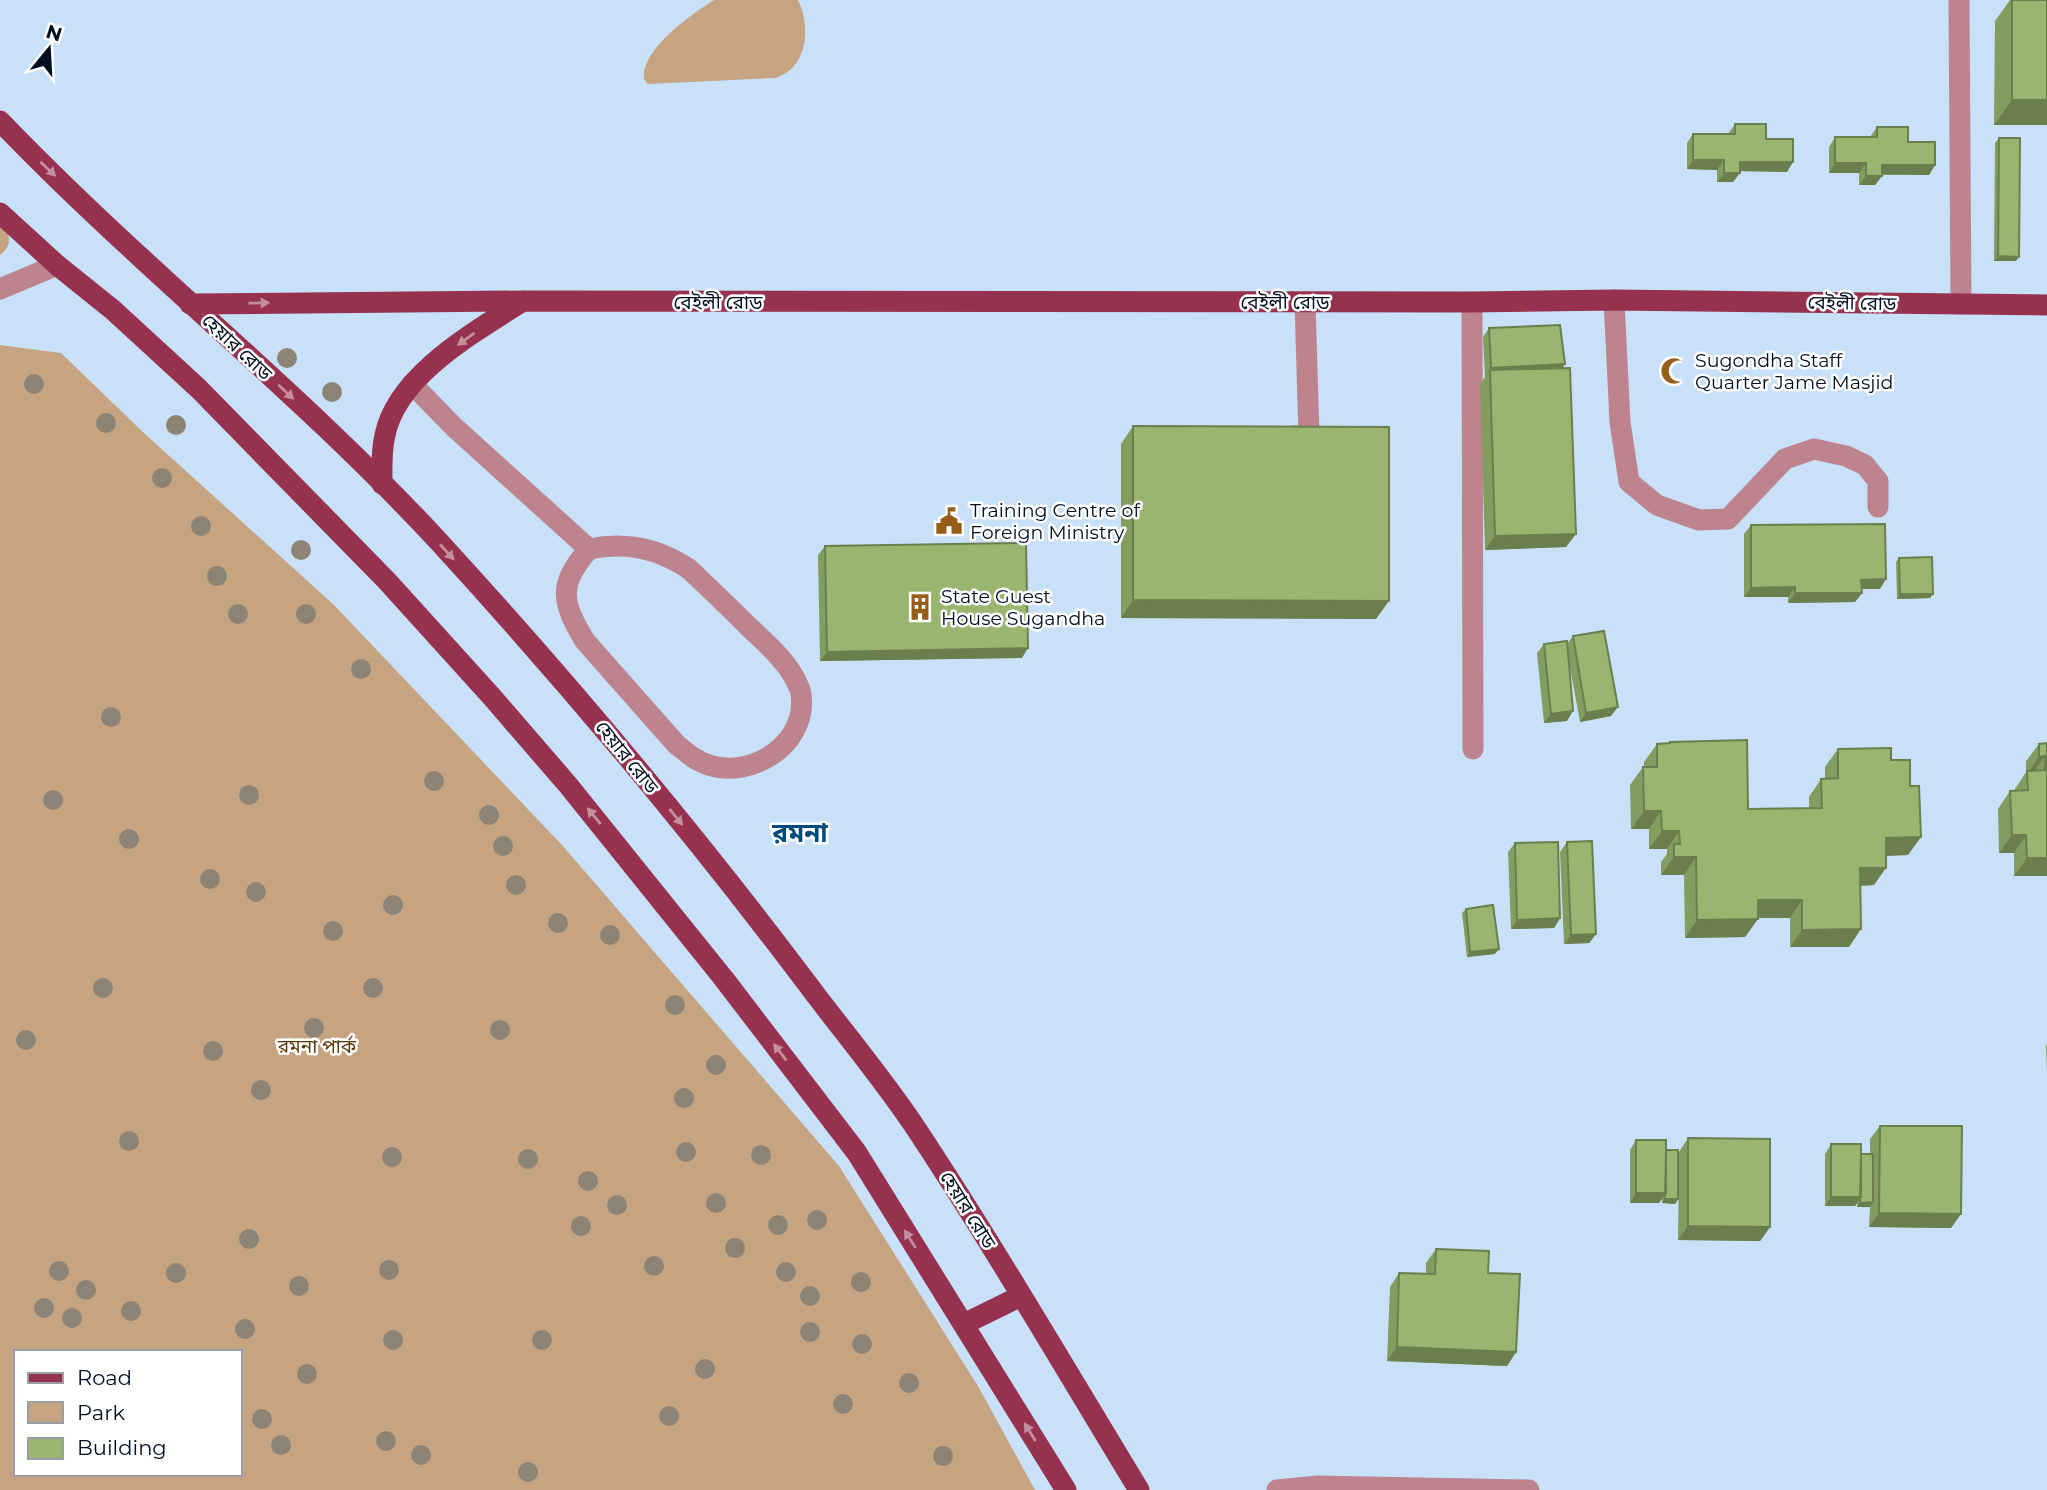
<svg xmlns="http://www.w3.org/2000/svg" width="2047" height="1490" font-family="Montserrat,'Noto Sans Bengali',sans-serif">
<rect width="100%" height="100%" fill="#c8e1f9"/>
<path fill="#c7a481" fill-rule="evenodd" d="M714,0h84c13,26 10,69 -23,78l-127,6 -4,-5c-3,-30 48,-65 70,-79z
M0,223c12,11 12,23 0,32z
M0,345l61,8 84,81 189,171 228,240 277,321 139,220 57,104h-1035zM16,1352h224v122h-224z"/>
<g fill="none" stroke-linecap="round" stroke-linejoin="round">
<path stroke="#bd848f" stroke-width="21" d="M1959,0l2,304
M0,289l57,-24
M1614,300l6,122 9,60 28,23 42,15 29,-1 57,-60 29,-10 32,7 19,9 13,16v26
M1472,302l1,447
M412,384l42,43 135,122c37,-8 69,-1 100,20 20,19 41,39 61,59 18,17 38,34 48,57 4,7 4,17 3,26 -6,39 -51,65 -89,55 -15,-4 -25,-13 -36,-22l-91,-103c-23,-38 -28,-56 4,-92
M1292,436h17l-4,-134
M1277,1490l40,-4 212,4"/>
<path stroke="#96324f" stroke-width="21" d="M0,121c141,147 303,273 441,423 130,142 253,289 368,442 36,48 75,94 108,144 78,118 149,240 222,360
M0,213l57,52 56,45 86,79 188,192 105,116 76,88 156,194 133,174 209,337
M190,304l333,-3 949,1 142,-2 433,5
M382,484c0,-16 -1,-33 3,-49 12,-60 90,-103 138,-134
M964,1324l57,-28"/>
</g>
<g fill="#8d8475">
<circle cx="287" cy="358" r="10"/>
<circle cx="34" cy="384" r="10"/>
<circle cx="332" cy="392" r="10"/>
<circle cx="106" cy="423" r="10"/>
<circle cx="176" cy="425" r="10"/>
<circle cx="162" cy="478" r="10"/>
<circle cx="201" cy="526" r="10"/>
<circle cx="301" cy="550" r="10"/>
<circle cx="217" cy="576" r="10"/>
<circle cx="238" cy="614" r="10"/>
<circle cx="306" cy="614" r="10"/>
<circle cx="361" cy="669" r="10"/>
<circle cx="111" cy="717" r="10"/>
<circle cx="434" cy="781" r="10"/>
<circle cx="249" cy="795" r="10"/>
<circle cx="53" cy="800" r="10"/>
<circle cx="489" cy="815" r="10"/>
<circle cx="129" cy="839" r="10"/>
<circle cx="503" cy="846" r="10"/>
<circle cx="210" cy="879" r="10"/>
<circle cx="516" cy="885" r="10"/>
<circle cx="256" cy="892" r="10"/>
<circle cx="393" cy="905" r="10"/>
<circle cx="558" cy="923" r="10"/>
<circle cx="333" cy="931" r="10"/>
<circle cx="610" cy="935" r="10"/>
<circle cx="103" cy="988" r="10"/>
<circle cx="373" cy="988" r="10"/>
<circle cx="675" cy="1005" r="10"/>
<circle cx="314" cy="1028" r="10"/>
<circle cx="500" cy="1030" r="10"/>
<circle cx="26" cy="1040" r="10"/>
<circle cx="213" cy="1051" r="10"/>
<circle cx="716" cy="1065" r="10"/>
<circle cx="261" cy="1090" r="10"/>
<circle cx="684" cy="1098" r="10"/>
<circle cx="129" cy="1141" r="10"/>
<circle cx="686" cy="1152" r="10"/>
<circle cx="761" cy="1155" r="10"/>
<circle cx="392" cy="1157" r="10"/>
<circle cx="528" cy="1159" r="10"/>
<circle cx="588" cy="1181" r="10"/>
<circle cx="716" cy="1203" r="10"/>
<circle cx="617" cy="1205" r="10"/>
<circle cx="817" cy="1220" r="10"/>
<circle cx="778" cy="1225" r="10"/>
<circle cx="581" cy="1226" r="10"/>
<circle cx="249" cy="1239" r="10"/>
<circle cx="735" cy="1248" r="10"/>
<circle cx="654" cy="1266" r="10"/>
<circle cx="389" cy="1270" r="10"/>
<circle cx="59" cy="1271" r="10"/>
<circle cx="786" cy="1272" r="10"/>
<circle cx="176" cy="1273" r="10"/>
<circle cx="861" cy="1282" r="10"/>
<circle cx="299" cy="1286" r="10"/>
<circle cx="86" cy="1290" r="10"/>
<circle cx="810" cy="1296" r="10"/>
<circle cx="44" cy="1308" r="10"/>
<circle cx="131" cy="1311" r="10"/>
<circle cx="72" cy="1318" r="10"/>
<circle cx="245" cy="1329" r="10"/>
<circle cx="810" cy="1332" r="10"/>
<circle cx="393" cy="1340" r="10"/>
<circle cx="542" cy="1340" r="10"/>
<circle cx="862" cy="1344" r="10"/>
<circle cx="705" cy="1369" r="10"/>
<circle cx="307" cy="1374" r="10"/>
<circle cx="909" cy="1383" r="10"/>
<circle cx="843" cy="1404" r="10"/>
<circle cx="669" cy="1416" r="10"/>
<circle cx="262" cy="1419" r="10"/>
<circle cx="386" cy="1441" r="10"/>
<circle cx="281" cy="1445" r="10"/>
<circle cx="421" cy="1455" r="10"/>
<circle cx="943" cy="1456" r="10"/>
<circle cx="528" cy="1472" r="10"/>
</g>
<path fill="#849c60" d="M2010,0h37v125h-53l1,-104z
M1735,124l31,15 21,33 -47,-1 -7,11h-16v-12l-30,-1v-26l6,-9h35z
M1877,127l31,15 27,23 -6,10h-47l-7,10h-16v-12h-30v-26l6,-10h35z
M1999,138l17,123h-22l1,-118z
M1489,328l76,36 -3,4 4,179 -81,3 -5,-166 5,-7 -2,-40z
M1133,426l243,193 -255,-1v-174z
M1751,525l129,64h-18v4l-7,9 -67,1v-6h-44v-63z
M825,546l197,112 -202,3 -2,-106z
M1899,558l31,40 -33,1 -1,-37z
M1573,636l38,80 -31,6 -11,-60 -2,59 -23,2 -7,-70 7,-9h23z
M1670,742l78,67 61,-1v-11l12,-18h4v-12l13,-18 53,11 17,95 -22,1 -12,29 -13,1 -12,61h-59v-29h-32l-13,19 -60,1 -1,-63h-23v-13l6,-8v-5h-18v-20h-18l-1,-44 13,-18h1v-5l13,-18 12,-1z
M2047,743v133h-33v-23h-15l-1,-44 12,-18h5v-2l11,-17v-11l13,-17z
M1567,842l29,92 -7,9 -25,1 -4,-92z
M1515,843l45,75 -6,10 -43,1 -3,-77z
M1466,909l29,45 -28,3 -5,-44z
M2047,1044v30l-1,-28z
M1880,1126l71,102 -82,-1 1,-20h-13v-4l-2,3h-30v-52l6,-10 30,10h9v-15z
M1688,1138l82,89 -10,14 -82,-1 1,-88z
M1636,1140l30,10 12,49 -3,5 -13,-1v-4l-3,4h-29v-53z
M1436,1249l52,24 28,79 -9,14 -120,-5 3,-74 9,-14 27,1v-11z"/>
<path fill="#6b7f4e" d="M2012,100h35v25h-53z
M1693,160h31l-7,10 -30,-1z
M1740,162h53l-6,10 -53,-1z
M1835,163h31l-7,10h-30z
M1882,165h53l-6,10 -53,-1z
M1724,173h16l-7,9h-16z
M1866,176h16l-7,9h-16z
M1998,256l21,1 -3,4h-22z
M1565,364l-7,10 -68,-4 -6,7 7,-9z
M1576,534l-10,13 -81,3 10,-14z
M1886,579l-6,10h-25l6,-9z
M1795,587l-7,10h-44l7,-9z
M1795,593h67l-7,9 -67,1z
M1900,594h33l-3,4 -33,1z
M1133,600l256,1 -13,18 -255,-1z
M1028,648l-6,10 -202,3 7,-9z
M1618,707l-7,9 -31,6 6,-9z
M1573,711l-6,10 -23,2 7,-9z
M2045,756l-13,18 -6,1 13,-18z
M1644,811h17l-12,18h-18z
M1662,831h17l-12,18h-18z
M2012,835h14l-12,18h-15z
M1921,837l-13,18 -35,1 13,-18z
M1674,857h22l-12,18h-23z
M2027,858h20v18h-33z
M1860,868h26l-12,17 -26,1z
M1758,900h44l-12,18h-45z
M1560,918l-6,10 -43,1 6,-9z
M1758,919l-13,18 -60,1 12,-18z
M1861,929l-12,18h-59l12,-17z
M1596,934l-7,9 -25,1 7,-9z
M1499,949l-4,5 -28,3 3,-5z
M1636,1193h30l-7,10h-29z
M1831,1197h30l-6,9h-30z
M1665,1199h13l-3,5 -13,-1z
M1873,1202l-3,5h-13l3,-4z
M1879,1213l82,1 -10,14 -82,-1z
M1688,1226l82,1 -10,14 -82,-1z
M1397,1347l119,5 -9,14 -120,-5z"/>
<path fill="#99b570" stroke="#6b7f4e" stroke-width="2" d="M2012,0h35v100h-35z
M1735,124h31v15h27v23h-53v11h-16v-13h-31v-26h42z
M1877,127h31v15h27v23h-53v11h-16v-13h-31v-26h42z
M1999,138h21l-1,119 -21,-1z
M1560,325l5,39 -74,4 -2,-40z
M1570,368l6,166 -81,2 -5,-166z
M1133,426l256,1v174l-256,-1z
M1885,524l1,55 -25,1 1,13h-67v-6l-44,1v-63z
M1026,543l2,105 -201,4 -2,-106z
M1932,557l1,37h-33l-1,-36z
M1604,631l14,76 -32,6 -13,-77z
M1567,641l6,70 -22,3 -7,-70z
M1747,740l1,69 74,-1 -1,-29 17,-1v-29l53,-1v12h19v26h9l2,51 -35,1v30h-26l1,61 -59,1v-30h-44v19l-61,1 -1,-63h-22v-13h6l-1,-13h-17l-1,-20h-17l-1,-44h14v-23l13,-1v-1z
M2047,743v115h-20l-1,-23h-14l-2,-44 18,-1 -1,-19 18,-1v-14l-6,1v-13z
M1592,841l4,93 -25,1 -4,-93z
M1558,842l2,76 -43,2 -2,-77z
M1493,905l6,44 -29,3 -4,-43z
M1880,1126h82l-1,88 -82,-1z
M1688,1138l82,1v88l-82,-1z
M1636,1140h30v53h-30z
M1831,1144h30v53h-30z
M1666,1150h12v49h-13z
M1861,1154h12v48l-13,1z
M1436,1249l53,2 -1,22 32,1 -4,78 -119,-5 2,-74 36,1z"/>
<defs><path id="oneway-solid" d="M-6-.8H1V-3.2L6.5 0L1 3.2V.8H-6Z" transform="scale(1.75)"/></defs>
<g fill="#c58e9e">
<use href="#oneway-solid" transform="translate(48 169) rotate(43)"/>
<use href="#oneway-solid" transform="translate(259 303) rotate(-1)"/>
<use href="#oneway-solid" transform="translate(466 339) rotate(144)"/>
<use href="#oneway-solid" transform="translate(286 392) rotate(43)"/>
<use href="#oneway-solid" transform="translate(447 552) rotate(48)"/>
<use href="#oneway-solid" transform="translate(594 816) rotate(-129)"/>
<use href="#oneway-solid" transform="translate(676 817) rotate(51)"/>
<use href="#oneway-solid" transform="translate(780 1052) rotate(-127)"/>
<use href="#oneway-solid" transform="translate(910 1239) rotate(-122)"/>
<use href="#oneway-solid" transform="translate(1030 1432) rotate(-122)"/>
</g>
<defs>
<symbol id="mosque-bare" viewBox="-9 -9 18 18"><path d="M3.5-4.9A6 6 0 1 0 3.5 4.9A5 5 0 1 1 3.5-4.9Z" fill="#965e18" stroke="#fff" stroke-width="2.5" paint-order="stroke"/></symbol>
<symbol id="civic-bare" viewBox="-9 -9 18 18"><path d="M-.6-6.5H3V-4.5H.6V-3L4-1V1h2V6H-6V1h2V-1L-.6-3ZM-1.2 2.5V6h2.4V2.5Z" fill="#965e18" stroke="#fff" stroke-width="2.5" paint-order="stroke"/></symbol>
<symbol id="building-bare" viewBox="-9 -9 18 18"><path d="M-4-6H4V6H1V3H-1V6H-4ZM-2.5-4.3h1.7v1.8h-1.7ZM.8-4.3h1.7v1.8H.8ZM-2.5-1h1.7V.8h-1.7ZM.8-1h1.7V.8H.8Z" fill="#965e18" stroke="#fff" stroke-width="2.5" paint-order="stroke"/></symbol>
</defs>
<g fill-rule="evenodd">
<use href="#mosque-bare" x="1655" y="352" width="38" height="38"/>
<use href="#civic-bare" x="930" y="502" width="38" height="38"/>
<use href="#building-bare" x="901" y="588" width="38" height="38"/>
</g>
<g text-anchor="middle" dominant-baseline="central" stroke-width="5" stroke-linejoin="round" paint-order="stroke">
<g font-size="19" fill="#000c20" stroke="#fff">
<text x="718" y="302">বেইলী রোড</text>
<text x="1285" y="302">বেইলী রোড</text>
<text transform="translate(1852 303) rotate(1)">বেইলী রোড</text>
<text transform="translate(237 347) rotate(43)">হেয়ার রোড</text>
<text transform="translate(627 757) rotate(51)">হেয়ার রোড</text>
<text transform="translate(968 1210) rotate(58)">হেয়ার রোড</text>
</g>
<g font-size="19" fill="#000c20" stroke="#fff" text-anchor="start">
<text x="1695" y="360">Sugondha Staff<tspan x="1695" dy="22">Quarter Jame Masjid</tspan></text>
<text x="970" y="510">Training Centre of<tspan x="970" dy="22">Foreign Ministry</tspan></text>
<text x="941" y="596">State Guest<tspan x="941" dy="22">House Sugandha</tspan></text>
</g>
<g font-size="19" fill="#5c3809" stroke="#fff">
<text x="317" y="1046">রমনা পার্ক</text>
</g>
<g font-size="26" font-weight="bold" fill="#004b7c" stroke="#fff">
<text x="800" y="833">রমনা</text>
</g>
</g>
<rect x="14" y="1350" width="228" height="126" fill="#ffffff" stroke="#999ea6" stroke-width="2"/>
<rect x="28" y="1373" width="35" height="10" fill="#96324f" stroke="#999ea6" stroke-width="2"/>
<text x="77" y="1385" font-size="21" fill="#000c20">Road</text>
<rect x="28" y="1402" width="35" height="21" fill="#c7a481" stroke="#999ea6" stroke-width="2"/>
<text x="77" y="1420" font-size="21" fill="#000c20">Park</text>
<rect x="28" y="1438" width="35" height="21" fill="#99b570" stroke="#999ea6" stroke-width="2"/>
<text x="77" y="1455" font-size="21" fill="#000c20">Building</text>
<g transform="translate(49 49) rotate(18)" stroke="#ffffff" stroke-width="5" paint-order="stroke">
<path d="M0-5L12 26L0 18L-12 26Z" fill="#000c20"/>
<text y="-10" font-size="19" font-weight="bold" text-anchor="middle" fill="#000c20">N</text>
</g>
</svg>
